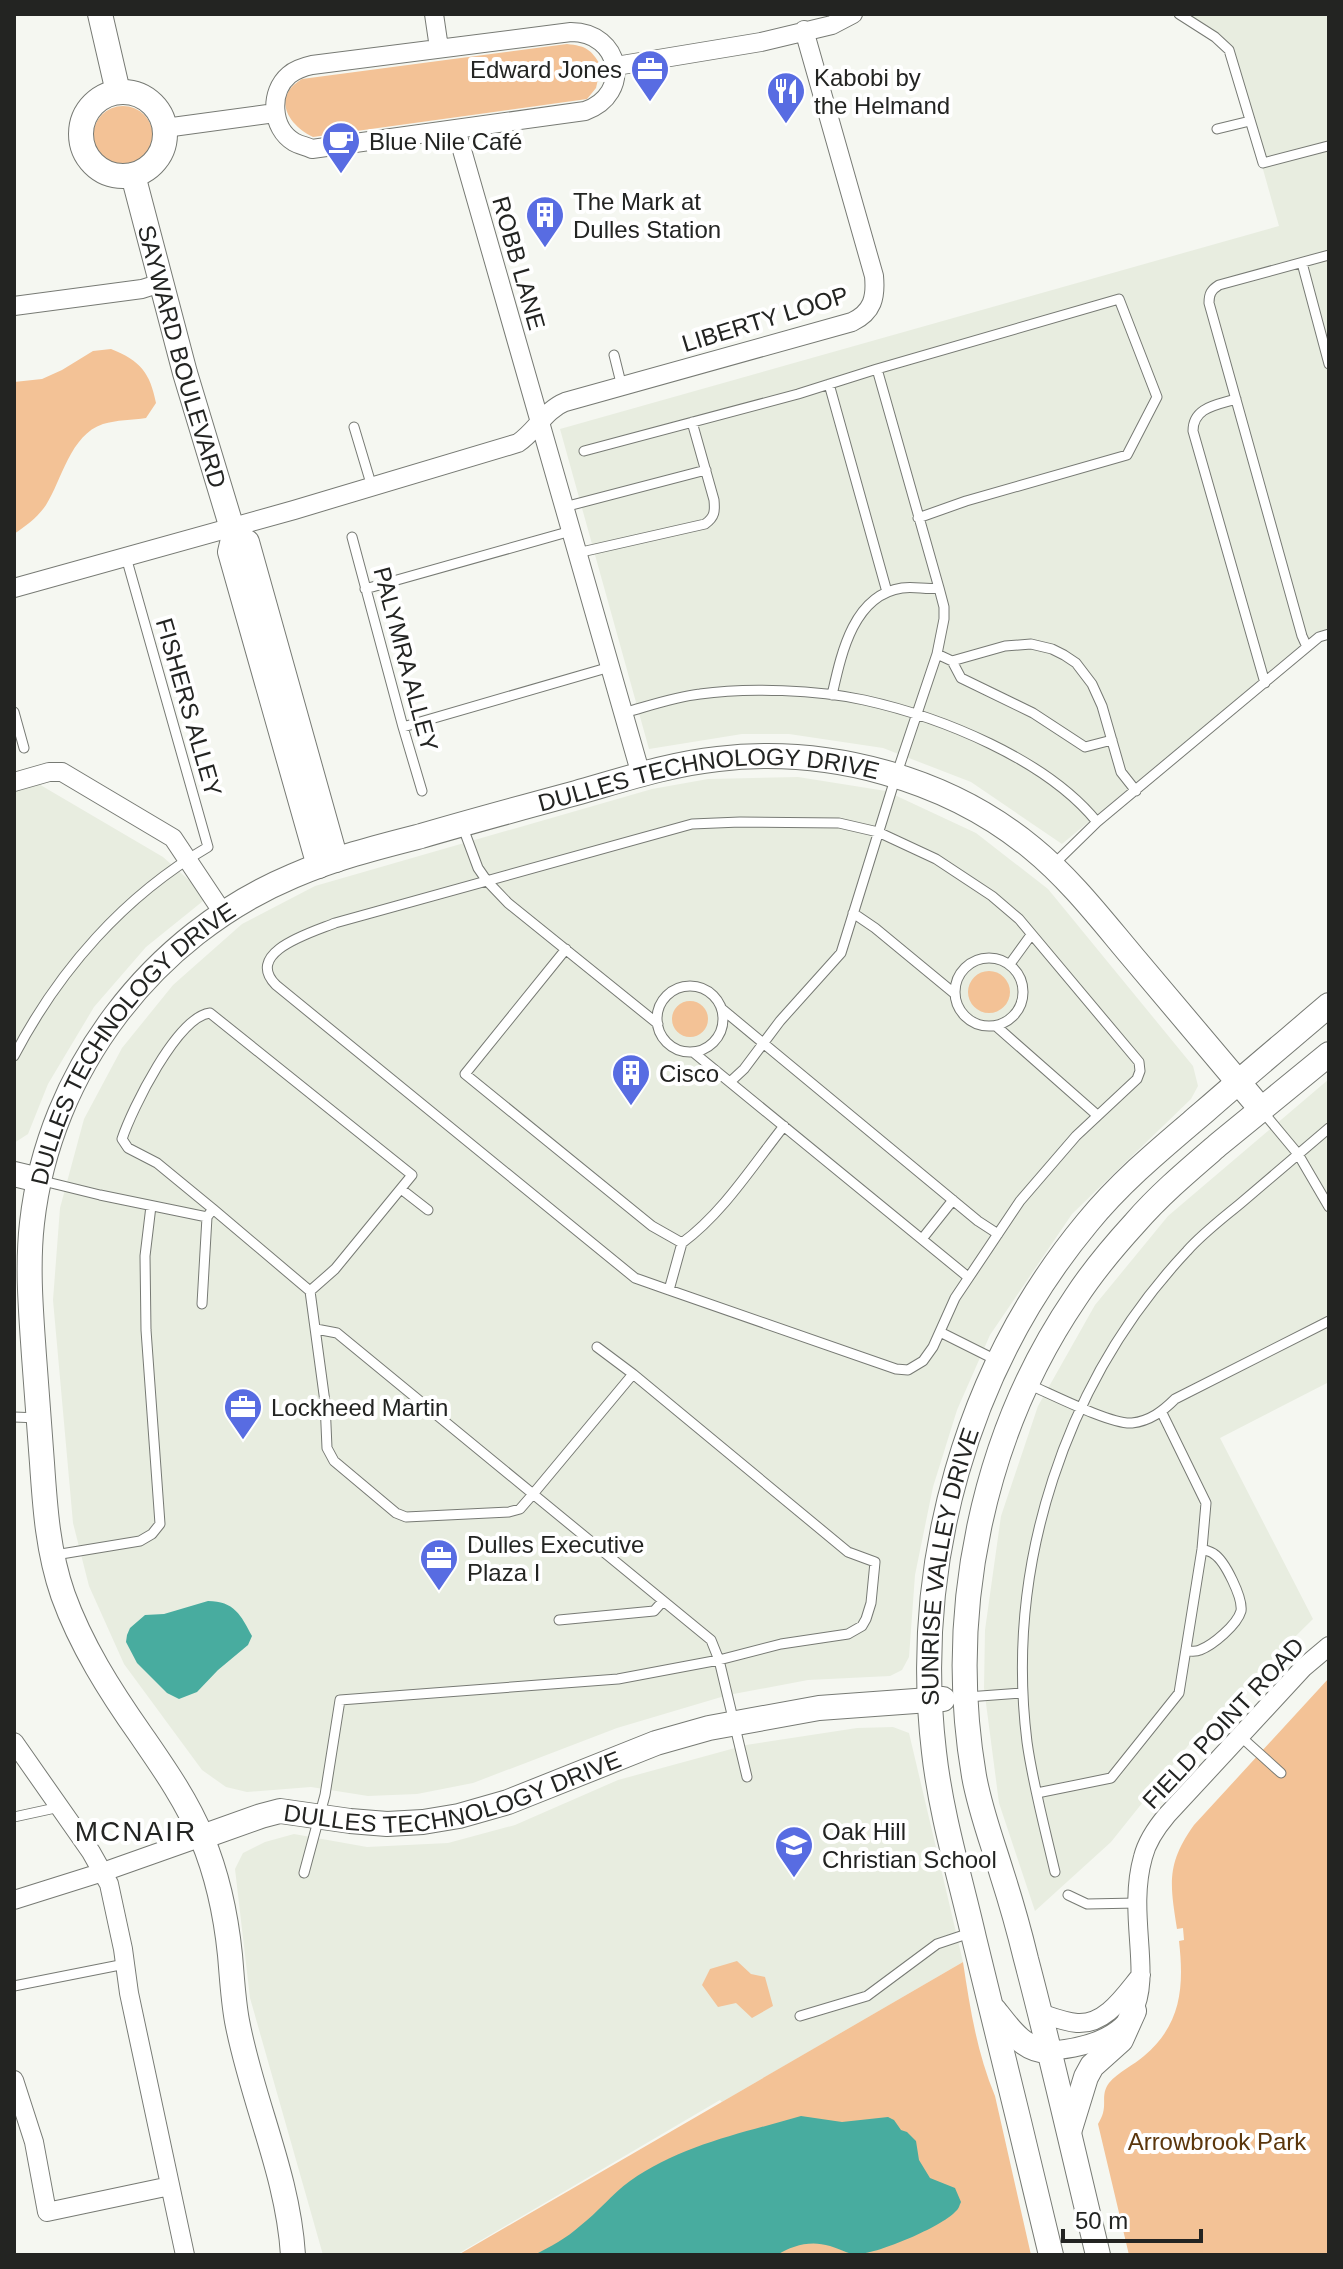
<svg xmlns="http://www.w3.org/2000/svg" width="1343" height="2269" font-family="Arial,sans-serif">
<rect width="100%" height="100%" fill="#f5f7f1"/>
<path fill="#e8ede0" d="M1189,14h140v614l-12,4 -255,212 -91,-62 -88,-34 -94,-14h-47l-93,15 -89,-320 719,-203 -48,-170 -16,-23z
M798,777l88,14 90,42 72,56 145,177 5,20 -7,13 -119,115 -82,121 -33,75 -24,77 -18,88 -6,82 -7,13 -12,6 -82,4 -80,15 -111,33 -144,55 -56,11 -49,2 -57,-9 -64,5 -21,-5 -24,-17 -78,-106 -35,-78 -16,-63 -20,-223 7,-92 24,-89 38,-71 51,-63 69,-61 73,-38 337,-97 56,-10z
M37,783l126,74 45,40 -62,50 -52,60 -46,77 -20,50 -14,9v-352z
M1329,1079v303l-109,56 93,181 -114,113 -88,110 -76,69 -36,-108 -15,-115 1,-58 16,-114 37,-110 57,-101 73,-89z
M893,1727l16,6 54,229 -241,140 -2,-2 -264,155h-133l-73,-257 -15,-129 8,-16 22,-11 29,-8 73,13 81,-4 67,-18 103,-45 128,-35 111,-17z"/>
<path fill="#f3c296" d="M567,44c19,2 24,5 34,22l-5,22 -9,11 -274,38c-25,-12 -42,-40 -11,-58z
M93 136a30 30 0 1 1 60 0a30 30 0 1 1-60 0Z
M111,349c30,12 39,24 45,54l-10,15c-13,2 -30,2 -43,6 -33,11 -41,56 -57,81 -8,12 -20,21 -32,29v-152l28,-3 20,-9 31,-19z
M968 992a21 21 0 1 1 42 0a21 21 0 1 1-42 0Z
M672 1019a18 18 0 1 1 36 0a18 18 0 1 1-36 0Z
M1329,1678v577h-200l-31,-131c2,-4 4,-7 5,-11 3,-11 -2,-19 6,-30 9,-11 25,-18 35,-27 38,-32 40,-70 35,-115l5,-1 -1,-12 -6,1c-7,-45 -11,-65 17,-104z
M737,1961l14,13 14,3 8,29 -21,12 -16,-15 -18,4 -16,-22 8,-16z
M963,1962c7,46 14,91 32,134l36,159h-573z"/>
<path fill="#48ac9f" d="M208,1601c26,0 33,14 44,35l-4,9 -30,25 -21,22 -18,7 -12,-6 -30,-30 -11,-21 1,-7 3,-7 15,-13 19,-1z
M801,2116l41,6 46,-5 6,3 7,10 6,2 9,9 3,19 11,18 25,10 6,14c-2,4 -2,7 -6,10 -14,15 -76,41 -96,42 -11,1 -18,-5 -29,-8 -19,-6 -37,-1 -53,9h-243c16,-8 33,-17 46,-29 18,-14 32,-32 50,-45 51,-36 113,-48 171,-65z"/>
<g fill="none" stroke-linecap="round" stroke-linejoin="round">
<defs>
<path id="lane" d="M1179,14l36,23 14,13 34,113 65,-17
M1217,129l33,-8
M1302,263l27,101
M614,355l8,32
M829,384l58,208
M1236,399c-19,6 -43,8 -43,32l72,252
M354,427l18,60
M584,451l214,-57 79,-25
M564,507l142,-37
M918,518l48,-17 161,-46 30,-58 -38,-98 -242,70 62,219
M352,537l51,190 19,64
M577,553l128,-29c10,-7 10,-13 9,-24l-22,-78
M365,589l206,-58
M1307,647l-5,-11 -93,-333c0,-9 2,-13 10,-18l110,-30
M937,654l15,7 53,-15 26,-2 21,5 12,6 12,8 16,21 10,22 19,66 15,19
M952,661l9,17 72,35 52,34 27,-7
M14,712l10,36
M623,713c26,-7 51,-16 77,-19 47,-7 118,-4 164,6 77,17 182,59 233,122
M403,727l207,-60
M462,825l16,43 9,13 21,22 150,121
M1053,865l44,-43 222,-185 10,-3
M853,913l22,15 80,66
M566,949l-101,125 187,152 30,17c41,-30 71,-78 102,-117
M955 992a34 34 0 1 1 68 0a34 34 0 1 1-68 0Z
M1010,964l21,-29
M657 1019a33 33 0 1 1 66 0a33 33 0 1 1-66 0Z
M722,1009l256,212 20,13
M996,1026l101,89
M693,1052l275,225
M14,1056c45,-86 110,-160 194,-209l-82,-290
M730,1082l14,-13 36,-48 61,-68 55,-177 41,-122 7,-35v-12l-5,-19c-13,2 -24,-2 -37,0 -49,7 -61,67 -70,107
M1263,1112l35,42 31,53
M43,1181l57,14 107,22 6,-8 97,82 15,111 2,46 7,13 62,52 10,4 103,-5 11,-3 13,-15 -196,-161 -21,-4
M401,1189l27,21
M213,1209l-56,-46 -29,-15 -6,-9c10,-30 55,-122 88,-126l202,162 -77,94 -25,22
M922,1239l31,-39
M669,1290l-34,-12 -359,-293c-33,-33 37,-53 59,-62l357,-99 48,-2 99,1 39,9 58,27 56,37 27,23 120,143 1,9 -3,8 -61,57 -56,65 -65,97 -22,49 -10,14 -15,9 -12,-1 -227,-79 13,-47
M202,1304l5,-87
M940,1332l58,29
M633,1374l-100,120 178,146 8,20 28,117
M1030,1385c21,9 82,40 102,38 18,-2 31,-12 43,-24l154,-78
M14,1417l25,1
M55,1555l85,-14 12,-7 8,-10 -14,-194 -1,-74 6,-50
M559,1620l95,-9 9,-10
M1187,1651c5,0 9,1 13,-1 13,-5 37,-25 41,-39 2,-13 -16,-50 -27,-57 -2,-2 -9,-4 -12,-5
M967,1697l56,-4
M1240,1736l41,37
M1037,1793l74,-15 68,-85 23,-144 4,-46 -44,-90
M14,1817l46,-10
M1055,1872c-10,-43 -22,-87 -28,-130 -22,-177 38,-361 160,-491 16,-18 36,-33 54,-48 29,-25 59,-50 88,-75
M304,1873l21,-78 15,-95 278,-21 101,-19 62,-16 67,-10 14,-8 4,-7 5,-16 4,-41 -27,-10 -215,-178 -36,-27
M1068,1895l19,9 50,-1
M14,1986l111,-22
M800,2016l67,-20 70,-52 33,-11"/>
<path id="street" d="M434,14l5,34
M571,32c50,0 62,62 14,79l-273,38c-6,-3 -13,-4 -18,-7 -23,-14 -25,-50 -5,-67 7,-6 14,-8 23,-10z
M616,66l145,-24 71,-17 21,-11
M165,128l110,-15
M456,129l185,646
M14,306l128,-17 19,-6
M14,588l280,-78 224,-67c18,-12 27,-33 47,-41l287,-80c21,-10 24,-25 22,-46l-70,-246
M14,782l35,-10h13l111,66 50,75
M14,1742l77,110 18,32 14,65 6,44 56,262
M14,1900l89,-28 99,-35
M1040,2013c12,4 25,9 37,10 29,2 48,-29 64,-48
M1049,2051c143,-13 69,-105 94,-194 4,-16 13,-29 24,-42l137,-148 25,-21
M14,2080l20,62 13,70 123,-26"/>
<g id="secondary">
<path d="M100,14l18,78"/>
<circle cx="123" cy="134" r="42"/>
<path id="s1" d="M133,175l52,198 49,162 -4,17 89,314"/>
<path d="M234,535l13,7 89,318"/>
<path d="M14,1174l25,6"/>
<path id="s2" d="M202,1837l59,-21 19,-5 70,10 37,3 36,-2 36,-6 49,-14 148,-59 53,-15 110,-20 124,-9"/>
<path d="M995,2011c14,18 29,40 54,40"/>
<path d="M1070,2129l16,-52 6,-11 29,-26 13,-29"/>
<path id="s3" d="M293,2255c-5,-81 -41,-154 -56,-234 -4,-22 -5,-44 -7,-66 -4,-39 -13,-81 -28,-117 -15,-37 -39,-71 -61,-103 -31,-44 -60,-90 -78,-140 -15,-43 -18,-87 -21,-132 -3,-36 -5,-71 -8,-107 -3,-44 -7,-89 -2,-133 17,-153 121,-288 261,-347 41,-18 85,-29 128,-40 51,-15 103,-29 155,-43 46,-13 94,-29 142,-34 110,-13 229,19 314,89 38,31 68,70 100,108 43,51 86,102 129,153"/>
<path id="s4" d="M1051,2255c-25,-106 -51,-211 -77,-317 -14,-61 -33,-123 -40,-186 -22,-188 32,-383 153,-529 35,-43 77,-77 118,-112 41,-36 83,-71 124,-106"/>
<path d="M1098,2255c-24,-99 -46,-198 -72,-296 -7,-29 -15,-57 -24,-85 -10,-33 -22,-64 -28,-98 -28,-164 8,-341 102,-479 17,-26 38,-51 59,-74 25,-29 55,-54 84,-79 37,-30 73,-60 110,-90"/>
</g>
</defs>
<use href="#lane" stroke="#777a74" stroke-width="11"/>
<use href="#street" stroke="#777a74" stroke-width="20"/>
<use href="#secondary" stroke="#777a74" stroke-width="26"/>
<use href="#lane" stroke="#fff" stroke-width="9"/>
<use href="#street" stroke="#fff" stroke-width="18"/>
<use href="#secondary" stroke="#fff" stroke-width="24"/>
</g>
<defs>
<symbol id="office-pin" viewBox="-11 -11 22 30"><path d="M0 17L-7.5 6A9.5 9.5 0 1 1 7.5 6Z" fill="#586ce2" stroke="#fff"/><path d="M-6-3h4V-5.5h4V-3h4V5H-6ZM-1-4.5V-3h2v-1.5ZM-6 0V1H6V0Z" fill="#fff"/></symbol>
<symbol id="restaurant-pin" viewBox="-11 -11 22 30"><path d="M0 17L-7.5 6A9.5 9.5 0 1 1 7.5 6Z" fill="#586ce2" stroke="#fff"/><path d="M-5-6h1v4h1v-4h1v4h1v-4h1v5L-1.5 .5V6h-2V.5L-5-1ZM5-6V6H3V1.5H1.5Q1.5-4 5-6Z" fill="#fff"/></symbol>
<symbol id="cafe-pin" viewBox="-11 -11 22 30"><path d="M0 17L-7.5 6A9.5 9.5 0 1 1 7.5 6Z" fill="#586ce2" stroke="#fff"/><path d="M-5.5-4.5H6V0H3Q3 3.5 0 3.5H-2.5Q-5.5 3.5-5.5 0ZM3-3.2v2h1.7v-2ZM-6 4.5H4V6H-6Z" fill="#fff"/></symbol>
<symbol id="building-pin" viewBox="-11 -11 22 30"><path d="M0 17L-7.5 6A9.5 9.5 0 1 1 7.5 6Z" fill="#586ce2" stroke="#fff"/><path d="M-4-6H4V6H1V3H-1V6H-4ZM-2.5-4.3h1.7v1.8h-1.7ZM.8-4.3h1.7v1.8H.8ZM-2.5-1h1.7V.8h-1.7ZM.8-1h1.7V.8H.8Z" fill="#fff"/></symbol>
<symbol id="school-pin" viewBox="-11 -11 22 30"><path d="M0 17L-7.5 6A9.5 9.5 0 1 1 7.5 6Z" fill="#586ce2" stroke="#fff"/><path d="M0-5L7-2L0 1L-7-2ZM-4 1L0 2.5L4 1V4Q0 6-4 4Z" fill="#fff"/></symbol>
</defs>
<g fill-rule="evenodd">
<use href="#office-pin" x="628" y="47" width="44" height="60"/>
<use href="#restaurant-pin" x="764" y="69" width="44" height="60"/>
<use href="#cafe-pin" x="319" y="119" width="44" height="60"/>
<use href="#building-pin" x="523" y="193" width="44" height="60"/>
<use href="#building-pin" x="609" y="1051" width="44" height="60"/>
<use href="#office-pin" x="221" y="1385" width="44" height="60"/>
<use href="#office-pin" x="417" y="1536" width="44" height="60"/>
<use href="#school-pin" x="772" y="1823" width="44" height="60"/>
</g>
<g text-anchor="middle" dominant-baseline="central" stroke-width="8" stroke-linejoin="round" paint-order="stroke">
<g font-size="24" fill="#232422" stroke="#fff" text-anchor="start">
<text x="622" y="69" text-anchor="end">Edward Jones</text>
<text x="814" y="77">Kabobi by<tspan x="814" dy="28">the Helmand</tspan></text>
<text x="369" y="141">Blue Nile Café</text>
<text x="573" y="201">The Mark at<tspan x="573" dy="28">Dulles Station</tspan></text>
<text x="659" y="1073">Cisco</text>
<text x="271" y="1407">Lockheed Martin</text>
<text x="467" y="1544">Dulles Executive<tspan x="467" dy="28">Plaza I</tspan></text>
<text x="822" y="1831">Oak Hill<tspan x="822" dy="28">Christian School</tspan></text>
</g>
<g font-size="24" fill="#232422" stroke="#fff">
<text transform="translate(519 263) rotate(74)">ROBB LANE</text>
<text transform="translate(765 319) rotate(-17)">LIBERTY LOOP</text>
<text stroke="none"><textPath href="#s1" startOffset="188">SAYWARD BOULEVARD</textPath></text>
<text transform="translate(406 659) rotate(75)">PALYMRA ALLEY</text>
<text transform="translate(189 707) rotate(74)">FISHERS ALLEY</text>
<text stroke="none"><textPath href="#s3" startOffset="1968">DULLES TECHNOLOGY DRIVE</textPath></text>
<text stroke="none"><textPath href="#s3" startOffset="1296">DULLES TECHNOLOGY DRIVE</textPath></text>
<text stroke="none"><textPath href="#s4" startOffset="704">SUNRISE VALLEY DRIVE</textPath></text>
<text transform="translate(1223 1723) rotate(-47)">FIELD POINT ROAD</text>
<text stroke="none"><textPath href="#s2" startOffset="260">DULLES TECHNOLOGY DRIVE</textPath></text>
</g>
<g font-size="24" fill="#5b360c" stroke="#fff">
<text x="1217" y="2141">Arrowbrook Park</text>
</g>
<g font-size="28" letter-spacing="2" fill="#232422" stroke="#fff">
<text x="136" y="1831">MCNAIR</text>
</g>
</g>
<rect width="1343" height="2269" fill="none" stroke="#232422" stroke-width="32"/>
<path d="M1063 2229v12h138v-12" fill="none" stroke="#232422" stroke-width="4"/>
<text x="1075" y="2229" font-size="24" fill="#232422" stroke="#ffffff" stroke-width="6" paint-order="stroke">50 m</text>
</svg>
